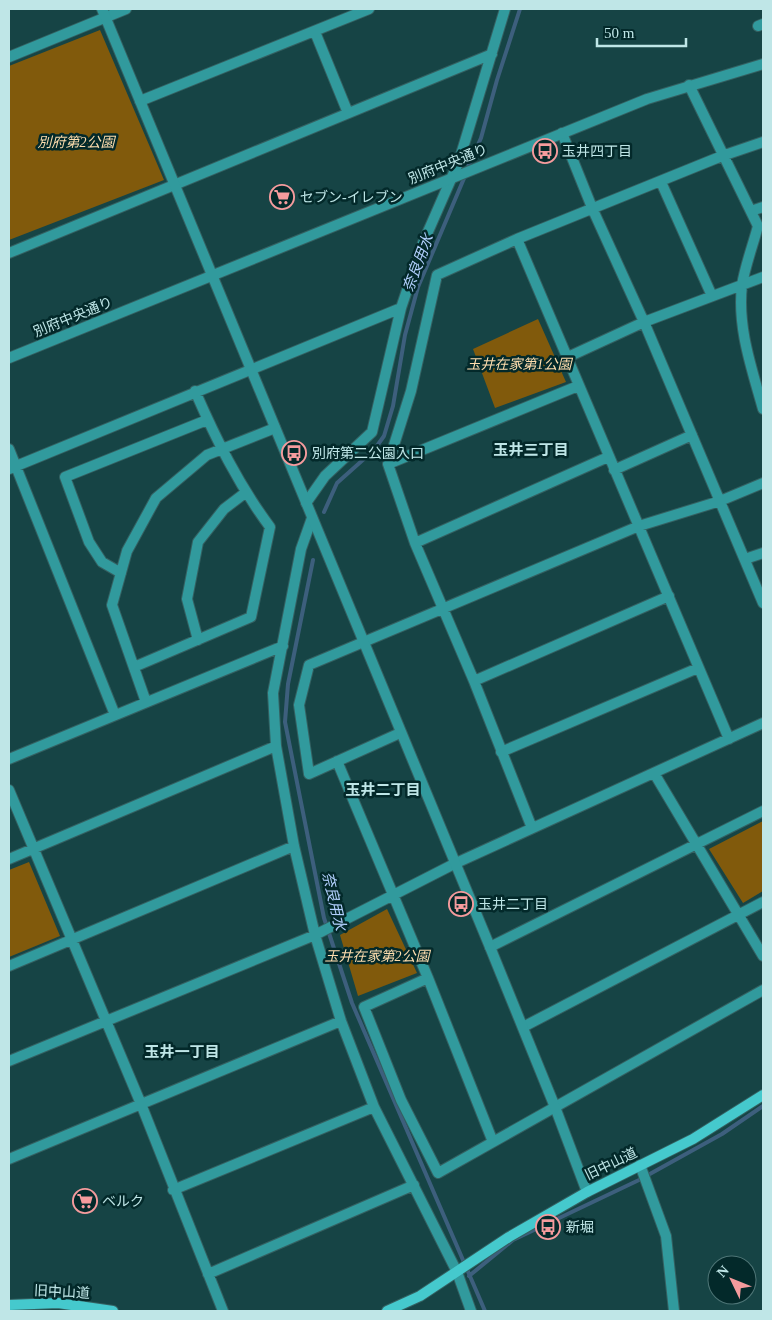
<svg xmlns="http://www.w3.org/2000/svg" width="772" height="1320" font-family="'Times New Roman','Noto Sans JP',serif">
<rect width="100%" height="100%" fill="#164445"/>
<path fill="#815a0c" d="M100,30l64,150 -155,60v-174z
M538,319l28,63 -71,26 -22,-59z
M763,821v70l-20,12 -34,-54z
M29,862l31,74 -51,21v-87z
M387,909l30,64 -59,23 -18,-61z"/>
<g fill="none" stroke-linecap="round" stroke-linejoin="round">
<path stroke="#3d5f7d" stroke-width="4" d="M467,169l14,-31 16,-58 23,-71
M324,512l13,-29 37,-33 10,-14 9,-30 12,-71 13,-48 47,-111
M313,560l-25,124 -3,38 39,196 28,85 133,308
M469,1276l44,-36 126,-60 83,-46 41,-28"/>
<defs>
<path id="minor" d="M758,26l5,-2
M315,32l33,81
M9,57l117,-48
M689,85l69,141c-5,19 -13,40 -16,59 -5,43 10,84 21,124
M140,101l229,-92
M562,133l31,77 51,112 119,281
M661,182l51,114
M751,211l12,-4
M517,239l212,500
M9,253l483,-199
M568,357l76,-35 119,-45
M9,449l106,266
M388,464l190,-78
M9,469l392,-161
M614,470l78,-35
M306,503l19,-27 47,-44 29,-124 22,-65 36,-82 46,-152
M312,518l-11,31 -28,144 3,53 18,100 21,89 26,86 33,86 83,165 14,39
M415,543l193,-86
M745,559l18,-6
M121,573l-19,-11 -13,-20 -24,-65 142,-57
M198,640l-11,-41 11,-57 26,-33 21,-16
M134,667l117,-50 19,-90c-32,-43 -54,-88 -75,-136
M474,681l195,-85
M146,702l-34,-97 15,-54 29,-53 51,-43 68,-27
M400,733l-91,41 -10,-69 10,-40 330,-139 81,-25 43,-18
M501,752l197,-84
M9,759l274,-113
M337,761l91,217 65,164
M654,773l109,183
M9,790l132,314 82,207
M532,828l-58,-147 -59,-138 -27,-79 23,-73 26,-116 80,-36 205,-83 41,-14
M9,859l267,-113
M490,947l273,-136
M9,966l285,-120
M428,978l-64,29 37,93 37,73 325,-183
M523,1027l240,-125
M9,1061l306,-126 139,-71 309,-141
M9,1159l332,-138
M640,1165l26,71 8,75
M173,1190l201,-83
M208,1274l206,-89"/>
<path id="tertiary" d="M102,9l388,938 65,160 32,85
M9,358l638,-259 116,-35"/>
<path id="secondary" d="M9,1305l49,-2 55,8
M387,1311l33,-15 89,-59 78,-45 106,-53 70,-44"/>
</defs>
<use href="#minor" stroke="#346162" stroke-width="12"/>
<use href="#tertiary" stroke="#346162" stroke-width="12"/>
<use href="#secondary" stroke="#346162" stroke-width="12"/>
<use href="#minor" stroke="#319a9d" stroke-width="10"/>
<use href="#tertiary" stroke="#319a9d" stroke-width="10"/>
<use href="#secondary" stroke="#45c9cd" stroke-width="10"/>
</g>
<defs>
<symbol id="bus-ring" viewBox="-11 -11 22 22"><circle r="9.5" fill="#03292a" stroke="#f59b9d" stroke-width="1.5"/><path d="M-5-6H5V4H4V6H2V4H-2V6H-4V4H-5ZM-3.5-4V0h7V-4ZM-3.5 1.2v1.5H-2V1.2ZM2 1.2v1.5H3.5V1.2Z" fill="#f59b9d"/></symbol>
<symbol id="supermarket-ring" viewBox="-11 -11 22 22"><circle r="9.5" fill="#03292a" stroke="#f59b9d" stroke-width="1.5"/><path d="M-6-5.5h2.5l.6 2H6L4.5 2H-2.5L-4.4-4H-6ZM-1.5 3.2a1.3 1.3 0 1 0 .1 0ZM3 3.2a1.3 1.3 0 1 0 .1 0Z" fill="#f59b9d"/></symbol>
</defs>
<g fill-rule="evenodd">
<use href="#bus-ring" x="531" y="137" width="28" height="28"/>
<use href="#supermarket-ring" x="268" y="183" width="28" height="28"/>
<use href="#bus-ring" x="280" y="439" width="28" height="28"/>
<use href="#bus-ring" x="447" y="890" width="28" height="28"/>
<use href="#supermarket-ring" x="71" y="1187" width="28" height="28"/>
<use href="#bus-ring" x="534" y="1213" width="28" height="28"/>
</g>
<g text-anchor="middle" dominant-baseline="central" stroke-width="5" stroke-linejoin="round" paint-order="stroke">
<g font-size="14" font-style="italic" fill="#fdddae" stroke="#03292a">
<text x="76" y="142">別府第2公園</text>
<text x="519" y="364">玉井在家第1公園</text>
<text x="377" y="956">玉井在家第2公園</text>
</g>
<g font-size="14" fill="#bfe6e7" stroke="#03292a" text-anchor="start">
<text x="562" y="151">玉井四丁目</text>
<text x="300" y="197">セブン-イレブン</text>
<text x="312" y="453">別府第二公園入口</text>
<text x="478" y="904">玉井二丁目</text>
<text x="102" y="1201">ベルク</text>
<text x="566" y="1227">新堀</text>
</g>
<g font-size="14" fill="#bfe6e7" stroke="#03292a">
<text transform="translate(448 164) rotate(-22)">別府中央通り</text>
<text transform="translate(73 317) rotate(-22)">別府中央通り</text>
<text transform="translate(611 1164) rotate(-26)">旧中山道</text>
<text transform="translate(62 1292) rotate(3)">旧中山道</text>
</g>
<g font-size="15" font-style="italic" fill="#b1cffc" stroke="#03292a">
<text transform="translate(418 263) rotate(-69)">奈良用水</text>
<text transform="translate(334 901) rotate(77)">奈良用水</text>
</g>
<g font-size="15" font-weight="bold" fill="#bfe6e7" stroke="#03292a">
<text x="531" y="450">玉井三丁目</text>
<text x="383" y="790">玉井二丁目</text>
<text x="182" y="1052">玉井一丁目</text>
</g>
</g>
<rect width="772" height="1320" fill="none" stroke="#bfe6e7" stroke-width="20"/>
<g transform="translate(732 1280) rotate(313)"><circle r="24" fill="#03292a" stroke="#4e7576"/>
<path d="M0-4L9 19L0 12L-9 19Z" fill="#f59b9d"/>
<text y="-8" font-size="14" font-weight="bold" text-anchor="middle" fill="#bfe6e7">N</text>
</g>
<path d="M597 38v8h89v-8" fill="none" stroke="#bfe6e7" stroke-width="2.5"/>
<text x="604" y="38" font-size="15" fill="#bfe6e7" stroke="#03292a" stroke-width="4" paint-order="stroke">50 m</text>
</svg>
